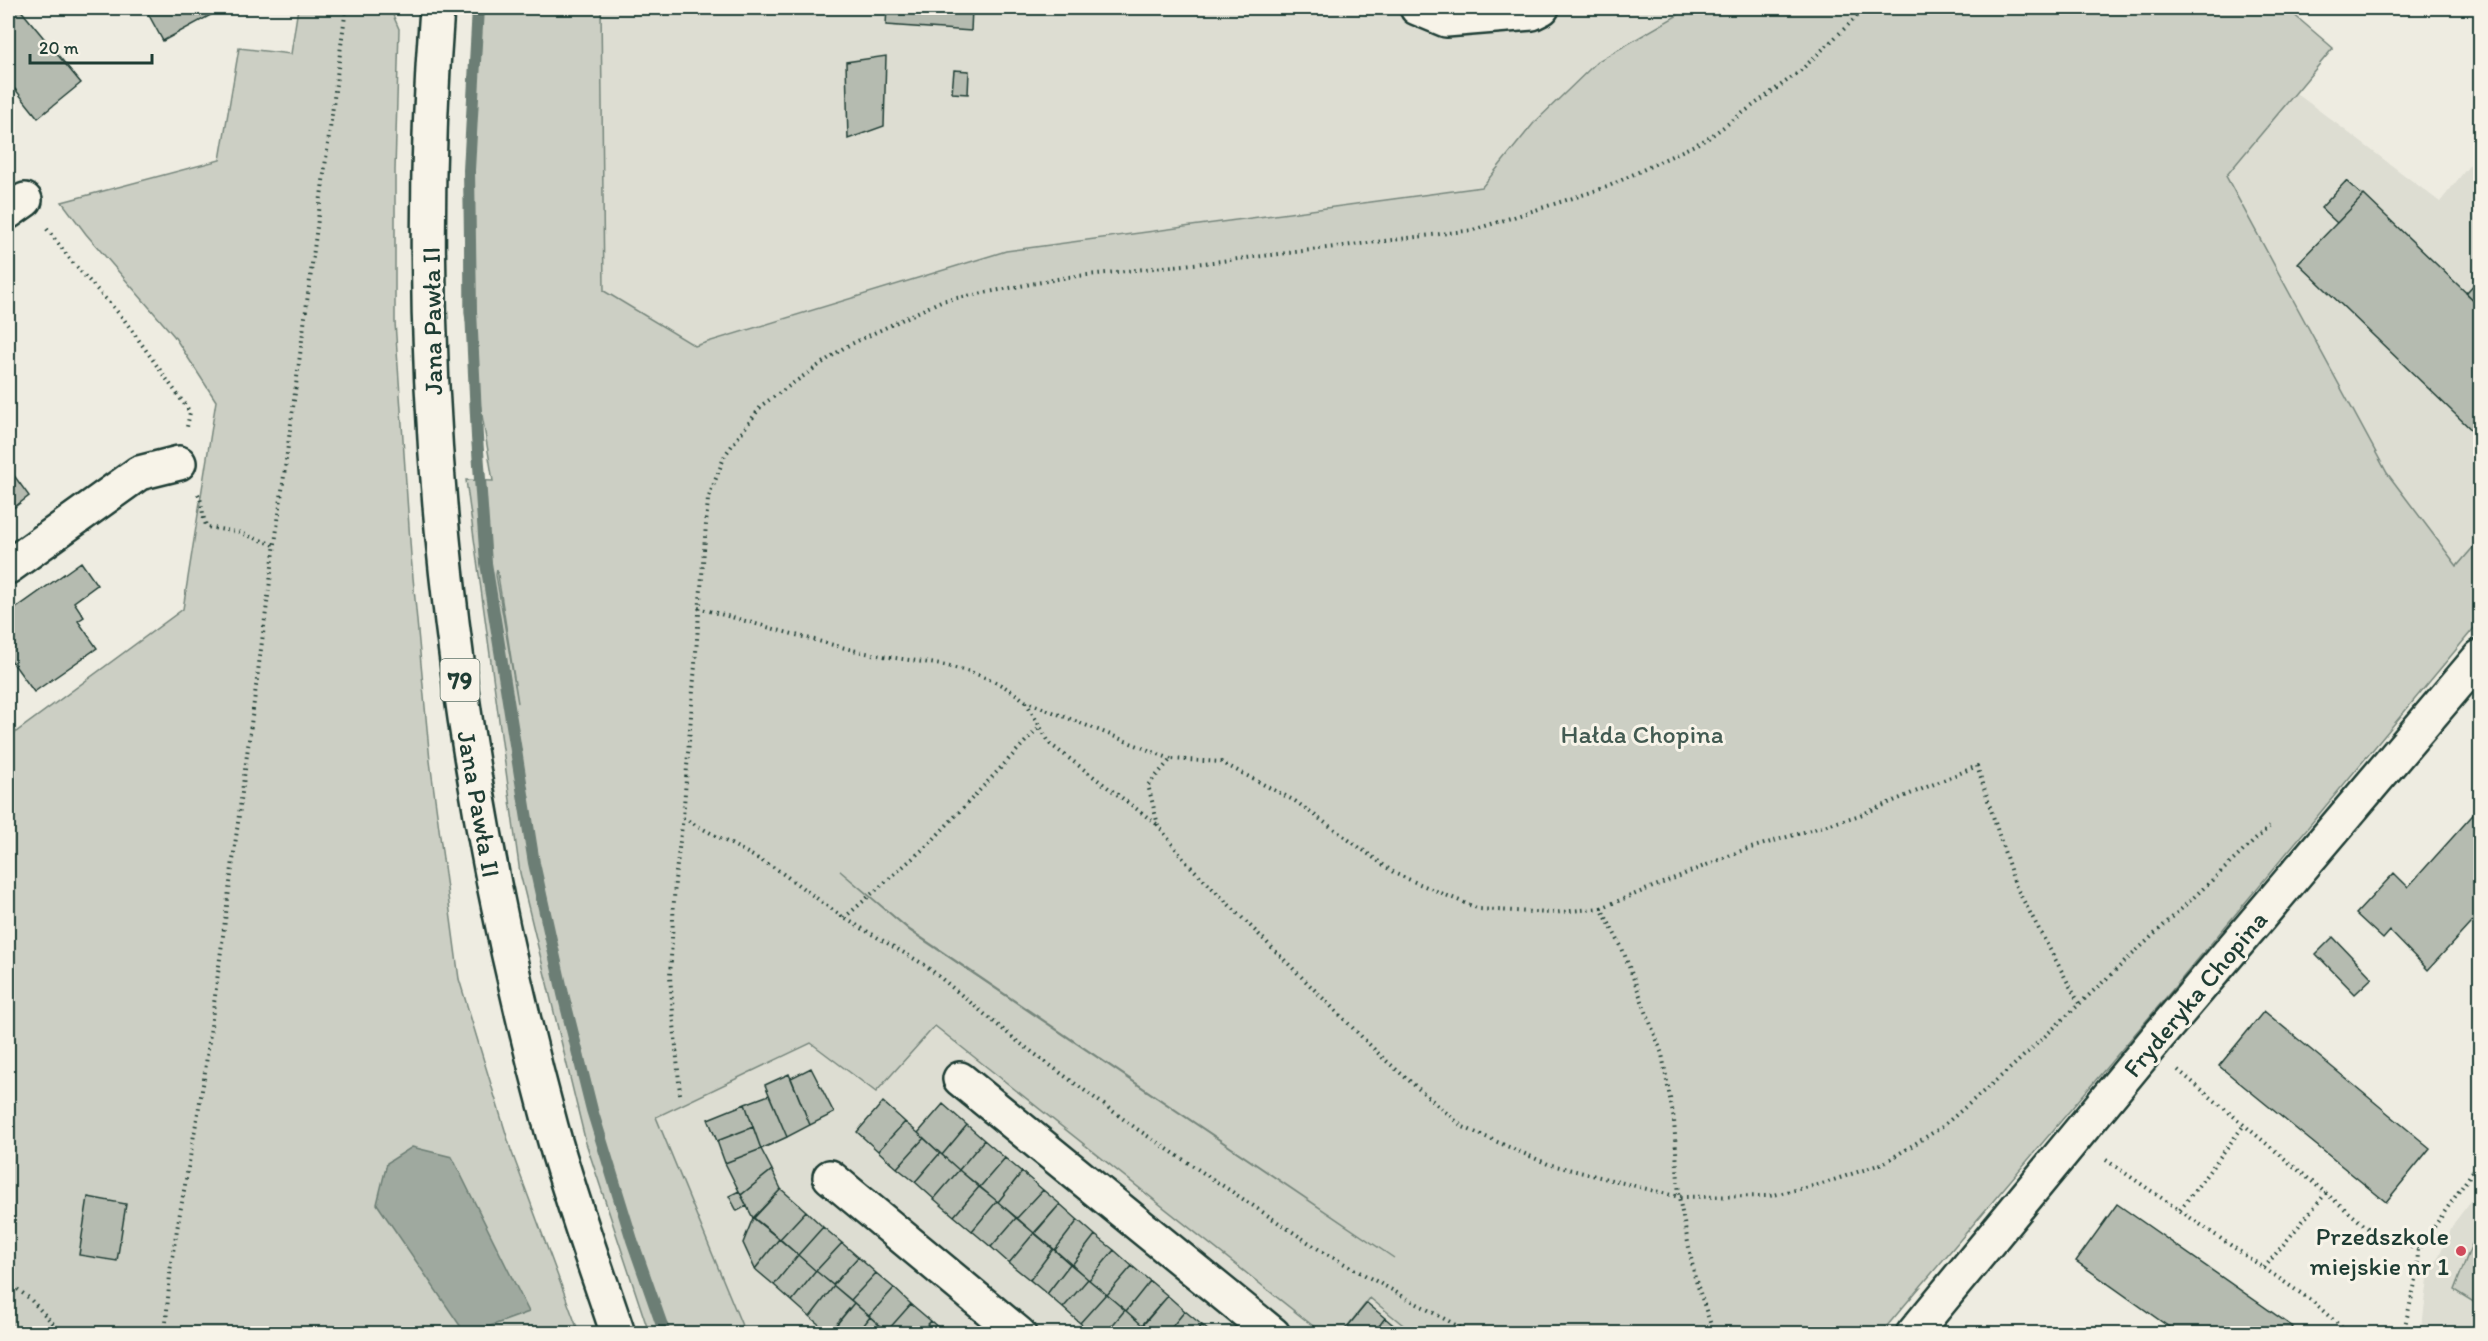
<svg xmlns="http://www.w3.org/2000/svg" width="2488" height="1341" font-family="Itim,sans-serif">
<rect width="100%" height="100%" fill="#eeece1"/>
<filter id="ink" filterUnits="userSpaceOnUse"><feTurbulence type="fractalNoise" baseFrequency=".0167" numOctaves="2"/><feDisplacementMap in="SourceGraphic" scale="12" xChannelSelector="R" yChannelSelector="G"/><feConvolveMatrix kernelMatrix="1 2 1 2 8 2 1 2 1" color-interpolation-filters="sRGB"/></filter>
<g filter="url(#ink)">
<path fill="#ddddd2" d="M601,8h1087l-90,52 -66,64 -50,62 -476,65 -311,95 -91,-55z
M2296,93l144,109 40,-50v386l-23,29 -70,-94 -161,-297z
M935,1026l387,307h-577l-89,-216 155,-74 65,49z
M2480,1189v144l-59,1 7,-55 26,-56z
M1370,1298l43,35 -71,1z"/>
<path fill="#cccfc4" stroke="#76867c" stroke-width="1.5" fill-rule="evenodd" d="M298,8h92l9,21 -4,141v152l16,234 19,205 29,218 52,171 68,183h-571v-595l175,-129 33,-208 -42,-65 -88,-102 -24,-32 158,-42 19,-112 52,6z
M475,8h126l3,283 91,55 311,-95 476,-64 51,-63 65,-63 92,-53h606l-4,5 41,35 -107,128 161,297 70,93 19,-22 4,9v68l-306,367 -293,345h-468l-43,-35 -28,35h-20l-387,-307 -59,66 -65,-49 -155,74 89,216h-96l-63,-190 -66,-270 -54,-393 27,1 -28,-168v-141zM497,569l21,134 -22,-128zM840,871l69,58 485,329 -484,-327z
M2480,1232v74l-26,-16 18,-46z"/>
<path fill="#9fa99f" stroke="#6c7e74" stroke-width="1.5" d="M412,1147l40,10 77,155 -58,21h-6l-88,-129 10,-41z"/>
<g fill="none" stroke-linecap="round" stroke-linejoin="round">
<path stroke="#6c7e74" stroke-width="12" d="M478,8l-9,162 2,141 6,126 9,126 48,300 29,131 29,116 40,130 33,94"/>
</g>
<path fill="#b5bbb0" stroke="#1f3d34" stroke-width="1.5" d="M8,8h11l62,75 -43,35 -23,-29 -7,6z
M145,8h74l1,2 -57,31z
M887,8h85l-1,23 -85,-6z
M886,56l-2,70 -36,13 -2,-77z
M954,70l15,1 -1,23 -16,-1z
M2346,181l17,15 -26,27 -16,-15z
M2364,195l116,111v132l-182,-175z
M2480,278v28l-14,-13z
M10,470l19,26 -21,16v-40z
M81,562l16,23 -23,17 10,15 -6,4 19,27 -63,44 -26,-36v-42z
M2480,807v106l-52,57 -38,-39 -7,8 -27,-25 38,-41 14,14z
M2333,937l39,41 -17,16 -39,-40z
M2264,1011l166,137 -44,54 -167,-136z
M811,1068l23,45 -24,12 -19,-47z
M789,1074l21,51 -23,12 -22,-52z
M769,1095l18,42 -26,12 -16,-45z
M883,1102l22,20 -27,29 -21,-19z
M745,1104l8,23 -36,14 -9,-22z
M943,1104l24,21 -25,30 -24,-22z
M905,1122l19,16 -27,30 -19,-17z
M967,1125l17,15 -25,30 -17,-15z
M753,1127l8,22 -36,14 -8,-22z
M924,1138l16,15 -25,29 -18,-14z
M984,1140l21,18 -25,29 -21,-17z
M761,1149l11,21 -31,25 -16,-32z
M940,1153l19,17 -25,29 -19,-17z
M1005,1158l17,14 -24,30 -18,-15z
M772,1170l9,19 -28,29 -12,-23z
M959,1170l20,17 -25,29 -20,-17z
M1022,1172l21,18 -26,28 -19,-16z
M979,1187l18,14 -25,30 -18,-15z
M781,1189l25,22 -26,28 -26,-21z
M1043,1190l17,14 -26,29 -17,-15z
M739,1191l8,15 -10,5 -8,-15z
M88,1197l38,7 -9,57 -38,-6z
M997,1201l19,17 -25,29 -19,-16z
M1060,1204l18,16 -23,30 -20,-17z
M2117,1204l176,123 -5,7h-109l-103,-73z
M806,1211l17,16 -25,28 -18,-16z
M753,1218l26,21 -24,30 -12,-26z
M1016,1218l18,15 -25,30 -18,-16z
M1078,1220l17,15 -23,30 -17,-15z
M823,1227l19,16 -26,28 -18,-16z
M1034,1233l19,16 -23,31 -21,-17z
M1095,1235l19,15 -25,30 -17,-15z
M779,1239l19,16 -24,30 -19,-16z
M842,1243l16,14 -25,28 -17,-14z
M1053,1249l17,15 -23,30 -17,-14z
M1114,1250l18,16 -25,29 -18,-15z
M798,1255l18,16 -24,30 -18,-16z
M858,1257l18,16 -25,27 -18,-15z
M1070,1264l18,15 -25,29 -16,-14z
M1132,1266l18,15 -24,30 -19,-16z
M816,1271l18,15 -24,31 -18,-16z
M876,1273l18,15 -25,28 -18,-16z
M1088,1279l18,15 -26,29 -17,-15z
M1150,1281l18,15 -26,29 -16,-14z
M834,1286l20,17 -25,30 -19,-16z
M894,1288l17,16 -24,27 -18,-15z
M1106,1294l19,16 -20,24h-12l-13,-11z
M1168,1296l17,15 -19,23h-13l-10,-9z
M854,1303l16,14 -13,17h-28z
M1367,1303l18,15 -12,16h-28l-2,-2z
M911,1304l20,17 -12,13h-30l-2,-3z
M1125,1310l17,15 -7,9h-30z
M1185,1311l17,14 -7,9h-29z
M870,1317l17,15 -1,2h-29z
M1385,1318l19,16h-31z
M931,1321l14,13h-26z
M1143,1325l10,9h-18z
M1202,1325l10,9h-17z"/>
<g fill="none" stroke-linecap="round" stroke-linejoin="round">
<defs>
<path id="minor" d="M1417,8l29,12 86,-7 10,-5
M8,212l17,-12
M8,567l131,-94 40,-10
M960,1079l313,255
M830,1177l189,157
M1913,1334l243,-295 324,-382"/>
<path id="major" d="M437,8c-29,376 16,756 114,1119 19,70 44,138 67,207"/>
</defs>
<use href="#minor" stroke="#1f3d34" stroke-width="38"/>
<use href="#major" stroke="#1f3d34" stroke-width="38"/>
<path stroke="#1f3d34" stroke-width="4" stroke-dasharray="1.5 4.5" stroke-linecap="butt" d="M47,229l26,34 50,55 67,94 -3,15
M198,494c6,11 3,22 9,33l31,5 37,13
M698,608c52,14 103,29 155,42 61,15 121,9 172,51l146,58
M1026,702l24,42 108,81
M683,818l92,50 69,50 81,47 92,76 120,88 186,123 149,82
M1601,908l140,-57 119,-36 117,-49 38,119 65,120
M844,918l85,-74 111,-118
M2178,1070l191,159 49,21 62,-89
M680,1094l-10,-117 5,-97 8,-62 25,-319 17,-44 37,-50 83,-58 96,-46 127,-24 154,-16 251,-31 134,-43 100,-48 92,-67 67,-64
M2106,1160l206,141 37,33
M2180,1210l64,-85
M2264,1268l62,-75
M8,1282l21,16 34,36
M165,1334l6,-71 33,-184 142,-1071
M1714,1334l-19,-56 -16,-81 -5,-77 -12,-66 -40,-106 -21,-40 -50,5 -72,-4 -83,-35 -101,-73 -74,-39 -50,-3 -23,26 10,40 27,36 198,197 80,69 85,37 131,33 90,-1 53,-12 62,-21 58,-36 71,-61 256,-239
M2403,1334l14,-59 1,-25"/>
<use href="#minor" stroke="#f7f3e8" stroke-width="33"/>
<use href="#major" stroke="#f7f3e8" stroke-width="33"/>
</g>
</g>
<circle fill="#d1495b" stroke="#f7f3e8" stroke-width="2" cx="2461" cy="1251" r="6"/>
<g text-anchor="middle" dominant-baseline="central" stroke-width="6" stroke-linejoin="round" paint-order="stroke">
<rect fill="#f7f3e8" stroke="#60746a" stroke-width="1.5" x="440.5" y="659" width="39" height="42" rx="4.5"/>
<g font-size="24" font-weight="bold" fill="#1f3d34">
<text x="460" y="680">79</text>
</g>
<g font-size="26" fill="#1f3d34" stroke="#f7f3e8">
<text transform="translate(432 321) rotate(-91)">Jana Pawła II</text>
<text transform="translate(479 804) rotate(80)">Jana Pawła II</text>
<text transform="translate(2195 994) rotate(-50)">Fryderyka Chopina</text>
</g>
<g font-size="26" fill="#425a51" stroke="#f7f3e8">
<text x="1642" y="734">Hałda Chopina</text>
</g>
<g font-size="26" fill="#1f3d34" stroke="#f7f3e8" text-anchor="end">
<text x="2449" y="1236">Przedszkole<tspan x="2449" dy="30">miejskie nr 1</tspan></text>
</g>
</g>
<rect width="2488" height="1341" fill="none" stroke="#f7f3e8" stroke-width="30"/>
<rect x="15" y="15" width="2458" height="1311" fill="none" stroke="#1f3d34" stroke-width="2" filter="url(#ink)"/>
<path d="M30 54v9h122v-9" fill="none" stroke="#1f3d34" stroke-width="3"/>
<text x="39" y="54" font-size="18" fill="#1f3d34" stroke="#f7f3e8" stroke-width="4.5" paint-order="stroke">20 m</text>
</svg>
